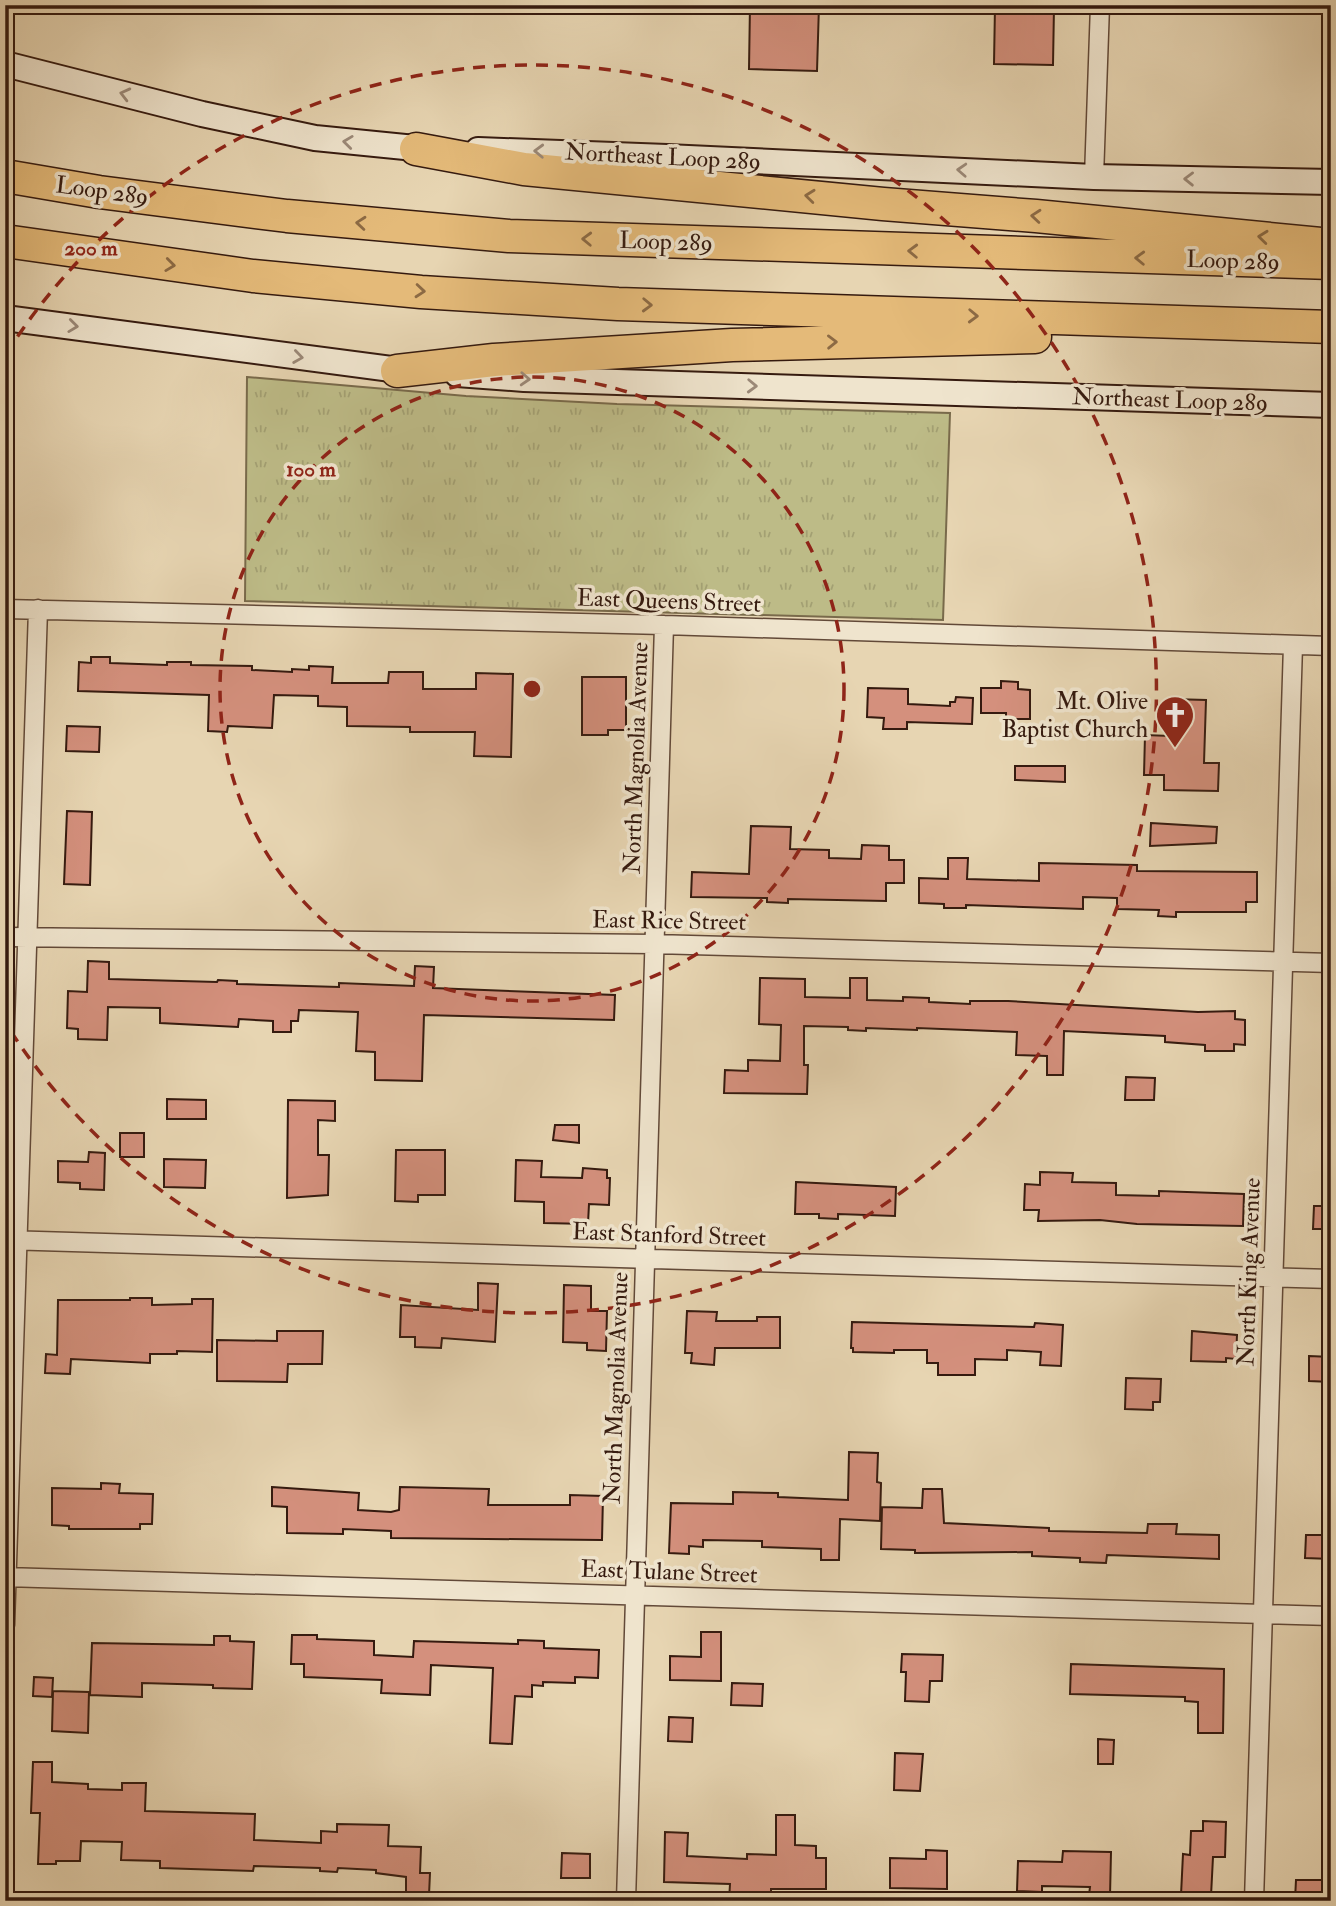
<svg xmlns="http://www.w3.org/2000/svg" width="1336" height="1906" font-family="'IM FELL Double Pica',serif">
<defs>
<pattern id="grass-tufts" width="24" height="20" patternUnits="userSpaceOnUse" patternTransform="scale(1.75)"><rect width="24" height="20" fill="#bdbb87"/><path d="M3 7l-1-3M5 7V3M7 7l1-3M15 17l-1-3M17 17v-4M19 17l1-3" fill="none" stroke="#a3a073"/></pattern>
</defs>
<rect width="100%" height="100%" fill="#e7d5b2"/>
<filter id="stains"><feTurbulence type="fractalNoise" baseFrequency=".00286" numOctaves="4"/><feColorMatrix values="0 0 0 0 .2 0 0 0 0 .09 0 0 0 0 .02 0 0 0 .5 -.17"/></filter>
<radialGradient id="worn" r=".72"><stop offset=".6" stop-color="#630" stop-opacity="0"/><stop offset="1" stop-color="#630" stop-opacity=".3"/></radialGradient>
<path fill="url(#grass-tufts)" stroke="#796a4b" stroke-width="2" d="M247,377l219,19 151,8 333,9 -7,207 -698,-19z
M1331,468v164h-5z"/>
<path fill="#d4907d" stroke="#351a0f" stroke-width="2" d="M750,5h69l-2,66 -68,-2z
M995,6l59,1 -1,58 -59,-1z
M91,657h19v6l57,2v-3h24v3l61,1v4l40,2v-3l17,1v-4l24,1 -1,16h56l1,-11h34v17h53v-16l37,1 -2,83 -37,-1 1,-24h-65v-5l-63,-1v-19l-29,-1v-10l-44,-1 -2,33 -44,-2 -1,6 -19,-1 1,-36 -131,-4 1,-29 12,1z
M582,677h44v53h-18v5h-26z
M1001,681l17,1v7l12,1v29h-24v-6h-25v-25h20z
M868,688l40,1v15l42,2v-4h5l1,-5 17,1 -1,26 -65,-2v7h-24l1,-11 -17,-1z
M1171,699l35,1 -2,63h15l-1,28 -54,-1v-15h-20l1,-40 25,1z
M67,726l33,1 -1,25 -33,-1z
M1015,766h50v16l-50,-2z
M67,811l25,1 -2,73 -26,-1z
M1151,823l66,4 -1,16 -66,3z
M751,826l40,1 -1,22 39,1v8l32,1 1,-14 27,1v14h15v23h-18v18l-98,-2v4l-21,-1v-4l-76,-1 1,-25 57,2z
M948,858h20l-1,21 72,2v-18l98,2v6l120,1v30h-11v10h-70v5l-18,-1 1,-6 -42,-1v-11l-34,-1v12l-117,-4v3h-22v-4l-25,-1v-25l29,1z
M88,961l21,1v17l108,3 1,-2 19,1v3l102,3v-4l75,3 1,-20 19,1 -1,21 182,7 -1,25 -190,-5 -2,66 -47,-1v-28l-19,-1 2,-39 -59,-2 -1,11h-7v11h-18v-11l-34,-2 -1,8 -78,-4v-15l-52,-1 -1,33 -29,-1v-10l-11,-1 1,-37 19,1z
M760,978l45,1v18l45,1v-20h17v22l36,1v-4l26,1v4l41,2v-3h38l190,11 37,-1v8l10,1v25l-11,-1v7h-29v-6l-40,-3v-6l-101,-5 -1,44h-16v-19l-31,-1 1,-23 -100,-4v2l-51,-2v3l-18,-1v-3l-44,-1v39h4l-1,29 -83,-1 1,-23 23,1v-11l32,1 1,-36 -22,-1z
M1126,1077l29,1 -1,22h-29z
M167,1099l39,1v19h-39z
M288,1100l47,1v20l-17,-1v35h11l-1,40 -41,3z
M555,1125h24v18l-26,-3z
M120,1133h24v24h-24z
M396,1150h49v45h-27v7l-23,-1z
M89,1152l16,1 -1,37 -24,-1v-6l-22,-1v-21l30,1z
M164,1159l42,1 -1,28 -41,-1z
M516,1160l26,1 -1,16 41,1 1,-10 24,2v8h3l-1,27 -20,-1 -1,20 -44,-1v-21l-29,-1z
M1040,1172l33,1 -1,9 44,1v12l43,1v-5l85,3 -1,32 -106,-2 -37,-4 -62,1 1,-11h-15l1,-26 15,1z
M796,1182l100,5 -1,29 -57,-2v5l-19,-1v-4h-24z
M1314,1206h17v23h-18z
M478,1283l20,1 -3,58 -53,-4 -1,10 -26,-1v-10h-15l1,-32 77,5z
M564,1285l27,1v25h16l-1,40 -19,-1v-7l-24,-1z
M130,1298h22v7l40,-1v-5h21l-1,53 -35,-1v3h-27v9l-79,-4 -1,15 -25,-1 1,-19 11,1 1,-55h72z
M687,1311l30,1 -1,9h41v-4h23v31h-65l-1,17 -23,-2 1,-10h-7z
M852,1322l182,5 1,-4 28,2 -2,41 -21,-1 1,-13 -34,-2v10l-32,-1v16h-37v-12h-11v-13h-33v3l-41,-1v-4h-2z
M277,1331h46l-1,33h-34l-1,18 -70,-1v-41l60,1z
M1192,1331l45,4 -1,24 -10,-1v4l-35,-1z
M1309,1356l22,1v25l-22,-1z
M1126,1378l35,1 -1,23h-7v8l-28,-1z
M849,1452l29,1 -1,29 4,1 -1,38 -40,-2 -1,41h-18v-11l-59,-2v-6l-59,-1v7l-14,-1v8l-20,-1 2,-50 62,1v-12l45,1v4l70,3z
M101,1483l19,1 -1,9 34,1 -1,30h-12v5h-71v-3l-17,-1v-37l49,1z
M272,1487l87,6 -1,17 33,2 8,-2 1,-23 89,2 -1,16h82v-10l33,1 -1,44 -211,-2v-7l-48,-2v5l-56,-1v-26l-15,-1z
M923,1489h19l2,34 105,5v3l98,2 1,-9h29l-1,10 43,1v24l-112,-4 -1,8 -26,-1v-4l-48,-2v-4l-117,1v-3l-34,-1 1,-42 40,1z
M1306,1535h25v24l-26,-1z
M701,1632h20v49l-51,-1v-24l31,1z
M292,1635h25v4l57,2v14l39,2 1,-16 104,3v-4l26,1v7l55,2 -1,28 -23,-1v6l-32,-1v4l-11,-1v12l-17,-1 -3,48 -22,-1 3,-75 -62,-3 -1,30 -49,-2 1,-13 -78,-3v-13h-13z
M214,1636h16v5l24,1 -2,47 -39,-1v-3l-71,-2v14l-52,-2 2,-52 122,2z
M902,1654l41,1 -1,26h-12l-1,21 -24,-1 1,-29h-5z
M1071,1664l153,5 -1,64h-25v-31l-13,-1v-4l-115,-3z
M34,1677l19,1 -1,19 -19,-1z
M732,1683l31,1 -1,22 -31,-1z
M53,1691l36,1 -1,41 -36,-2z
M669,1717l24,1 -1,24 -24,-1z
M1098,1739l16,1 -1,24h-15z
M895,1753l28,1 -3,37 -26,-1z
M33,1762h19v20l36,2v5l34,1v-7h24l-1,28 110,3 -1,26 67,3v-12l16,1v-8l52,1 -1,21 33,1 -1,26h10l-1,22h-23v-18l-30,-4v-3l-38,-2 -1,4 -17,-1v-3l-66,-2 -1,5 -93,-3v-7l-39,-1 1,-18 -41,-1 -1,20h-24v3h-18l2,-51h-9z
M776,1815h19v30l21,1v12h10v31h-55v12h-42l1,-17 -66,-2 1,-50 23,1 -1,23 60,3v-5l29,1z
M1203,1821l23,1 -1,35h-12l-2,39 -30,-1 2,-41 7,1 1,-24h12z
M926,1850l21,1v38l-57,-1v-30l36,1z
M1063,1851l48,1 -1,44 -21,-1 1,-8 -48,-1v6l-25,-1 1,-30 44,1z
M562,1853l28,1v24h-29z
M1296,1880h34v20h-35z"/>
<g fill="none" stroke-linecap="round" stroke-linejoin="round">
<defs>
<path id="street" d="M1094,177l6,-172
M5,609l659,16 667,21
M5,937l649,7 677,19
M5,1240l1326,39
M5,1577l1326,39
M5,1625l33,-1016
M626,1901l38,-1276
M1254,1901l39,-1256"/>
<path id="secondary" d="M5,64l197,50 113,24 120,12
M478,150l189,7 427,20 237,5
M5,318l409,54
M457,374l67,5 807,26"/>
<path id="highway" d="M416,149l108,20 359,35 153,12 295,29
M5,176l94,16 188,24 222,20 822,27
M5,241l248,35 168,16 197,12 713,23
M397,371l97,-11 238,-15 303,-8"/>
</defs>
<use href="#street" stroke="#624938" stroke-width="21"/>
<use href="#secondary" stroke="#351a0f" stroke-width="28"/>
<use href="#highway" stroke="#351a0f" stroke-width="35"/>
<use href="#street" stroke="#efe4cd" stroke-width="18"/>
<use href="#secondary" stroke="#efe4cd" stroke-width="24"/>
<use href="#highway" stroke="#e4ba79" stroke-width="32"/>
</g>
<defs><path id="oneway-chevron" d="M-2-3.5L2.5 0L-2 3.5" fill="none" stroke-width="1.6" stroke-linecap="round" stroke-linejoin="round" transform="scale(1.75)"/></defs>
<g stroke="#9b8978">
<use href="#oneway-chevron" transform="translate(125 94) rotate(-166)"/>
<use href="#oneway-chevron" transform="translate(348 142) rotate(-173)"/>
<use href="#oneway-chevron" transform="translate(539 151) rotate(-178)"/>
<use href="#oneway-chevron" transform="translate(962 170) rotate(-177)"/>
<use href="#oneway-chevron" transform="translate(1189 179) rotate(-179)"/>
<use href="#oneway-chevron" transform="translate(73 326) rotate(7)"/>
<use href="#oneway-chevron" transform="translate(298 357) rotate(8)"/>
<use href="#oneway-chevron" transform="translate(525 379) rotate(3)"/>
<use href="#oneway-chevron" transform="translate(752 386) rotate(2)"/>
</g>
<g stroke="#8c6a44">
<use href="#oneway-chevron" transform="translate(810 196) rotate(-174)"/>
<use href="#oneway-chevron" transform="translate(1036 216) rotate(-175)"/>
<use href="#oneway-chevron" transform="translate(361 223) rotate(-175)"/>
<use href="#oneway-chevron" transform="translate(1263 237) rotate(-174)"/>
<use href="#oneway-chevron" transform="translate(587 239) rotate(-178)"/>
<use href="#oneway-chevron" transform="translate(913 251) rotate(-178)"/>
<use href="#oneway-chevron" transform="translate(1140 258) rotate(-178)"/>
<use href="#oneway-chevron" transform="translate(170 265) rotate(7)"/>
<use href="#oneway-chevron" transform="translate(420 291) rotate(5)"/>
<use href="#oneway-chevron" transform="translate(647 305) rotate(2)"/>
<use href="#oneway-chevron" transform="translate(973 316) rotate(2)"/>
<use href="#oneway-chevron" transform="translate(832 342) rotate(-1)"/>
</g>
<g fill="none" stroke="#8f2418" stroke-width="3.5" stroke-dasharray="12 9">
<circle cx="532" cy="689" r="312"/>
<path d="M6 354A624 624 0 1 1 6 1024"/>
</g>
<defs>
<symbol id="church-pin" viewBox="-11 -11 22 30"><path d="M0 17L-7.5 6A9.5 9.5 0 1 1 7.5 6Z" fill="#8f2418" stroke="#efe4cd"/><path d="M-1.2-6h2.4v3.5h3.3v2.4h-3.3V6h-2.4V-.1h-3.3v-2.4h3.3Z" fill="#fff"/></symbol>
</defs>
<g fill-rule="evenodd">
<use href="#church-pin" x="1153" y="693" width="44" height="60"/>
</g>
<g text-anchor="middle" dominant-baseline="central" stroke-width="7" stroke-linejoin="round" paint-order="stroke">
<g font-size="24" fill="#351a0f" stroke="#efe4cd">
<text transform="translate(663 157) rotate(3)">Northeast Loop 289</text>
<text transform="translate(102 191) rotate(8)">Loop 289</text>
<text transform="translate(666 242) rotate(2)">Loop 289</text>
<text transform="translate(1233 261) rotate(2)">Loop 289</text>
<text transform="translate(1170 400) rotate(2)">Northeast Loop 289</text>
<text transform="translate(669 601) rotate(2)">East Queens Street</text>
<text transform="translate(636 758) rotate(-88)">North Magnolia Avenue</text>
<text transform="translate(669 921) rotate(1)">East Rice Street</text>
<text transform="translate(669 1235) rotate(2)">East Stanford Street</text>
<text transform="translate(1249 1272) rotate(-88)">North King Avenue</text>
<text transform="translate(616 1388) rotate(-88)">North Magnolia Avenue</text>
<text transform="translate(669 1572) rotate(2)">East Tulane Street</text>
</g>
<g font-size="24" fill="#351a0f" stroke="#efe4cd" text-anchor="end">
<text x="1148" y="701">Mt. Olive<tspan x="1148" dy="28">Baptist Church</tspan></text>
</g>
</g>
<circle cx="532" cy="689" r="10" fill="#8f2418" stroke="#efe4cd" stroke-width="3.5"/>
<g font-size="21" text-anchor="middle" font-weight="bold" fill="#8f2418" stroke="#efe4cd" stroke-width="7" stroke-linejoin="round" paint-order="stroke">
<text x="91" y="255">200 m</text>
<text x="311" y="476">100 m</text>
</g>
<rect width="1336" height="1906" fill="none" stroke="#e7d5b2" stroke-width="28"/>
<rect x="7" y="7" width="1322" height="1892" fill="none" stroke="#351a0f" stroke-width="3.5"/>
<rect x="14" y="14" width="1308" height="1878" fill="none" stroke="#351a0f" stroke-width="2"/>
<rect width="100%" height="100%" filter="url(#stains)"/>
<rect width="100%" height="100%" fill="url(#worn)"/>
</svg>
